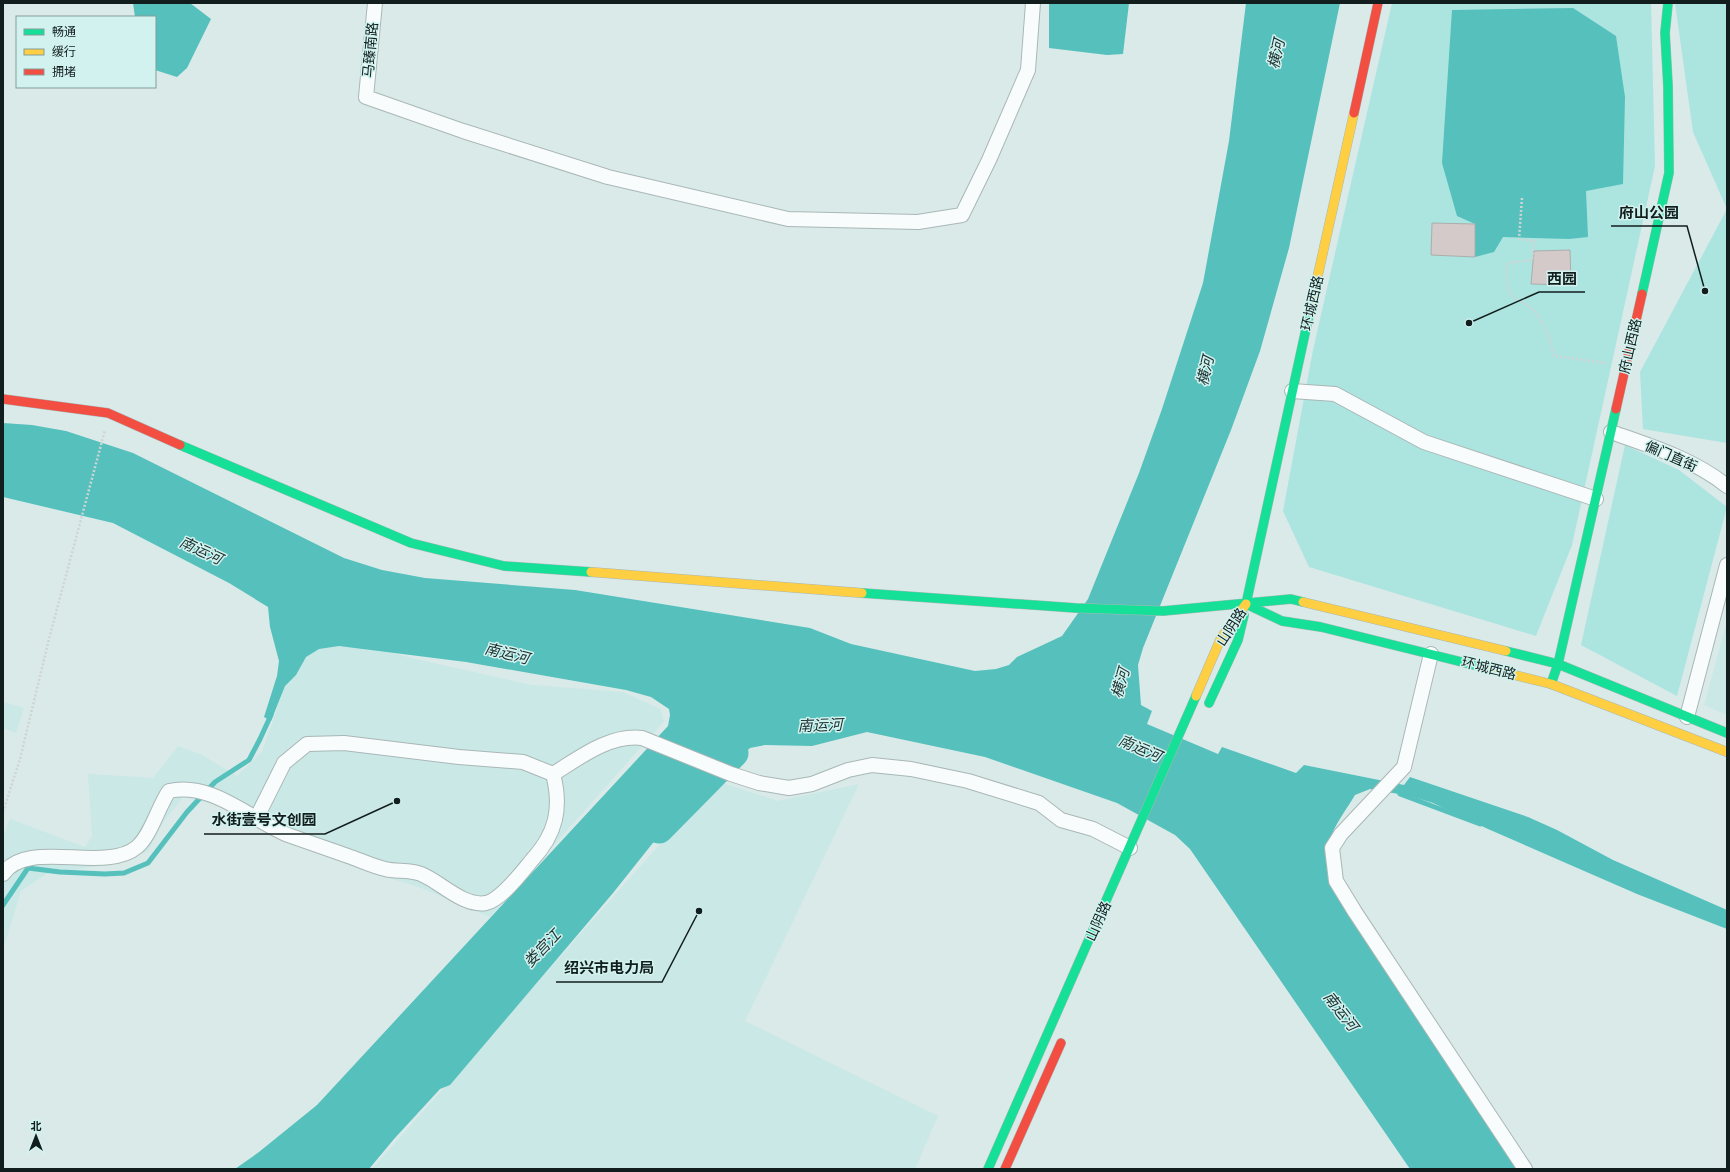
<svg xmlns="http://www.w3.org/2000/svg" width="1730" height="1172" font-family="Merriweather,'Noto Sans SC',serif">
<rect width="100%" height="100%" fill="#d9eae9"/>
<path fill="#c9e8e6" d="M1727,622v93l-23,-10z
M308,644l69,5 43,11 112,25 91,7 37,17 4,12 -174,196 -71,-30 -69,-21 -133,-61 -34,-8 -19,24 -16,30 -29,12 -73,11 -25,17 -18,58v-113l7,-17 75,28 7,-11 -4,-62 65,4 25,-32 24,9 35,21 25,-24 27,-78z
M3,702l21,6 -8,25 -13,-5z
M716,781l62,20 81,-17 -114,237 193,95 -23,53h-543z"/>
<path fill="#ace4e0" d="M1392,3h259l4,163 -83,379 -36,91 -227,-69 -26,-56 30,-161z
M1675,3h52v440l-84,-14 -3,-57 87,-163 -34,-77z
M1625,445l54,25 48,37 -50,189 -96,-51z"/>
<path fill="#55c0bc" d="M133,3h57l21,16 -24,49 -10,9 -22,-7v-53h-20z
M1049,3h80l-6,51 -16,1 -58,-7z
M1246,3h94l-51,245 -29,103 -29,79 -88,218 -5,17 3,40 11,6 -5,13 71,30 4,-7 74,26 8,-8 100,20 6,-8 118,40 29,13 56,30 114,50v19l-90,-35 -149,-65 -55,-26 -23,-7 -40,-7 -15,6c-15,25 -34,46 -27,78l191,296h-109l-220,-320 -15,-14 -58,-32 -132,-46 -118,-25 -55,14 -47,-1 -15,3 -38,35 -9,-3 -90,113 -163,192 -10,4 -46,50 -25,30h-134l24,-17 58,-47 351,-379 2,-11 -1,-6 -18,-12 -25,-7 -160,-28 -127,-16 -20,3 -13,8 -10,18 -11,11 -14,35 -7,-4 13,-41 2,-15 -9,-34 -2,-20 -39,-24 -116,-60 -110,-26v-74l29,2 34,6 67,22 211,105 38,12 43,8 150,12 235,38 41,16 124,27 21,-2 13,-4 8,-8 45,-21 26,-37 51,-126 23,-64 41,-126 26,-142z
M1573,8l43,28 9,61 -2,87 -37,7 2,46 -19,2 -66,-2 -9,15 -19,5v-33l-18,-8 -15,-53 10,-153z"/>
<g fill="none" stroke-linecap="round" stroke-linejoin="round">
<path stroke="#55c0bc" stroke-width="5" d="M1400,794l80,30
M3,905l25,-37 32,4 45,2 19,-1 24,-10 39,-51 28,-30 34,-22 11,-21 11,-24"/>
<path stroke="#55c0bc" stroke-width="29" d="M659,829l75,-76"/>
</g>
<path fill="#d4cac9" stroke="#abaeac" d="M1432,223l43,1v33l-44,-2z
M1570,250l1,35 -40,-1 3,-33z"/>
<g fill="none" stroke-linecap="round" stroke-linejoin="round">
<defs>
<path id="street" d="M375,3l-9,94 97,34 145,46 180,42 130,3 44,-7 27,-55 39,-90 5,-67
M1292,391l43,3 89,48 172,57
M1611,432c40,14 82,27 116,54
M1431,654l-27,113 -63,67 -9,14 4,33 19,31 170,257
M1687,717l40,-152
M257,817l27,-54 23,-19 37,-1 115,14 64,5 30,12c26,-16 57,-40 89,-36l89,36 28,9 30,5 23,-4 36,-14 24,-5 39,4 57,12 71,22 22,17 32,9 37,19
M3,874c24,-36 102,0 134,-27 14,-12 21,-40 32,-56 43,-10 82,29 119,44 20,7 40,14 60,21 12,4 24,10 37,13 11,3 25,0 36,5 20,8 42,33 65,29 15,-3 36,-31 46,-43 24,-26 30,-52 21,-86"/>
<path id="fast" d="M1642,294l27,-121 -1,-87 -3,-53 3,-30
M180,445l231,98 93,23 87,6
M862,593l214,15 87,3 128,-12 12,3
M1246,604l65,-298
M1246,604l36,17 39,6 165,41
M1506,651l52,13 169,69
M1551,684l7,-20 58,-255
M1209,703l29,-63 6,-25
M988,1169l208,-473"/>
<path id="slow" d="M1311,306l43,-193
M591,572l271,21
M1303,602l203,49
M1486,668l65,16 176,68
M1196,696l25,-58 25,-34"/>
<path id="jam" d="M1354,113l24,-110
M3,399l105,14 72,32
M1616,409l26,-115
M1005,1169l56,-126"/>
</defs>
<use href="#street" stroke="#a9b7b6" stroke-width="16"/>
<use href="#fast" stroke="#a9b7b6" stroke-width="10"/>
<use href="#slow" stroke="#a9b7b6" stroke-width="10"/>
<use href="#jam" stroke="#a9b7b6" stroke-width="10"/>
<path stroke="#cfd4d4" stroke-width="2.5" stroke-dasharray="2 2" stroke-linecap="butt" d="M1522,198l-3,41 15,2 -2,19 -24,3c-2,6 -1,11 -1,18 2,22 15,17 27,30 11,12 17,31 20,45l53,7
M3,812l17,-53 30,-124 55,-205"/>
<use href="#street" stroke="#f9fcfc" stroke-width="14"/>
<use href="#fast" stroke="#16e098" stroke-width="9"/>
<use href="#slow" stroke="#ffcf43" stroke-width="9"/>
<use href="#jam" stroke="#f24e42" stroke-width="9"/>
</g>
<g text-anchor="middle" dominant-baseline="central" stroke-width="3" stroke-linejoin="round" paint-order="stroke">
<g font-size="14" fill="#121e1d" stroke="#d1f2ef">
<text transform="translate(370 50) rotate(-85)">马臻南路</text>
<text transform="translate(1312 303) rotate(-77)">环城西路</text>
<text transform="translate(1630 346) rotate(-77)">府山西路</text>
<text transform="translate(1671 456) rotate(24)">偏门直街</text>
<text transform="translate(1231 627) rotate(-57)">山阴路</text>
<text transform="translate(1489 668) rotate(14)">环城西路</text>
<text transform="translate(1098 921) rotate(-66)">山阴路</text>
</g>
<g font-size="15" font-style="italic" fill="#1b3130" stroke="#d1f2ef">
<text transform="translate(1276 54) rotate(-77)">横河</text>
<text transform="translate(1205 371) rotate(-77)">横河</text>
<text transform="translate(201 550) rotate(25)">南运河</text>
<text transform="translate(507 653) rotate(14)">南运河</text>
<text transform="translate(1120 683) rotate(-74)">横河</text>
<text transform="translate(820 725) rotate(-2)">南运河</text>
<text transform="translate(1140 748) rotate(23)">南运河</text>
<text transform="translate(542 948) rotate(-46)">娄宫江</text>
<text transform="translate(1341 1011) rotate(52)">南运河</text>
</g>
</g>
<path fill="none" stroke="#121e1d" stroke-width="1.5" d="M1705 291L1687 226H1611M1469 323L1539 292H1585M397 801L325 834H204M699 911L662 982H556"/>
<g fill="#121e1d" stroke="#d1f2ef" stroke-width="1.5">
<circle cx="1705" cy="291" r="4"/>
<circle cx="1469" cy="323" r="4"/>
<circle cx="397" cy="801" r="4"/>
<circle cx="699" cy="911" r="4"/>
</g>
<g font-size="15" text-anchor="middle" font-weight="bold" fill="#121e1d" stroke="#d1f2ef" stroke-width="3" stroke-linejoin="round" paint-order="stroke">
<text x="1649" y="218">府山公园</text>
<text x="1562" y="284">西园</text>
<text x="264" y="825">水街壹号文创园</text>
<text x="609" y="973">绍兴市电力局</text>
</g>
<rect width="1730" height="1172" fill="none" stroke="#121e1d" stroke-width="8"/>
<rect x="16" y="16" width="140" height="72" fill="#d1f2ef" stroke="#859d9b"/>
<rect x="24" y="29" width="20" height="6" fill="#16e098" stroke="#859d9b"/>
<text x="52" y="36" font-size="12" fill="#121e1d">畅通</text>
<rect x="24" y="49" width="20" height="6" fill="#ffcf43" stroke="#859d9b"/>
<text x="52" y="56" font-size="12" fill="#121e1d">缓行</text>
<rect x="24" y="69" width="20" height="6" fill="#f24e42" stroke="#859d9b"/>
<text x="52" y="76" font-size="12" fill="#121e1d">拥堵</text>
<g transform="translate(36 1136)" stroke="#d1f2ef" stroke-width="3" paint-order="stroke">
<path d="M0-3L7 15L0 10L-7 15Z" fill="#121e1d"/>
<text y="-6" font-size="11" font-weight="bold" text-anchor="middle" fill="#121e1d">北</text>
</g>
</svg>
